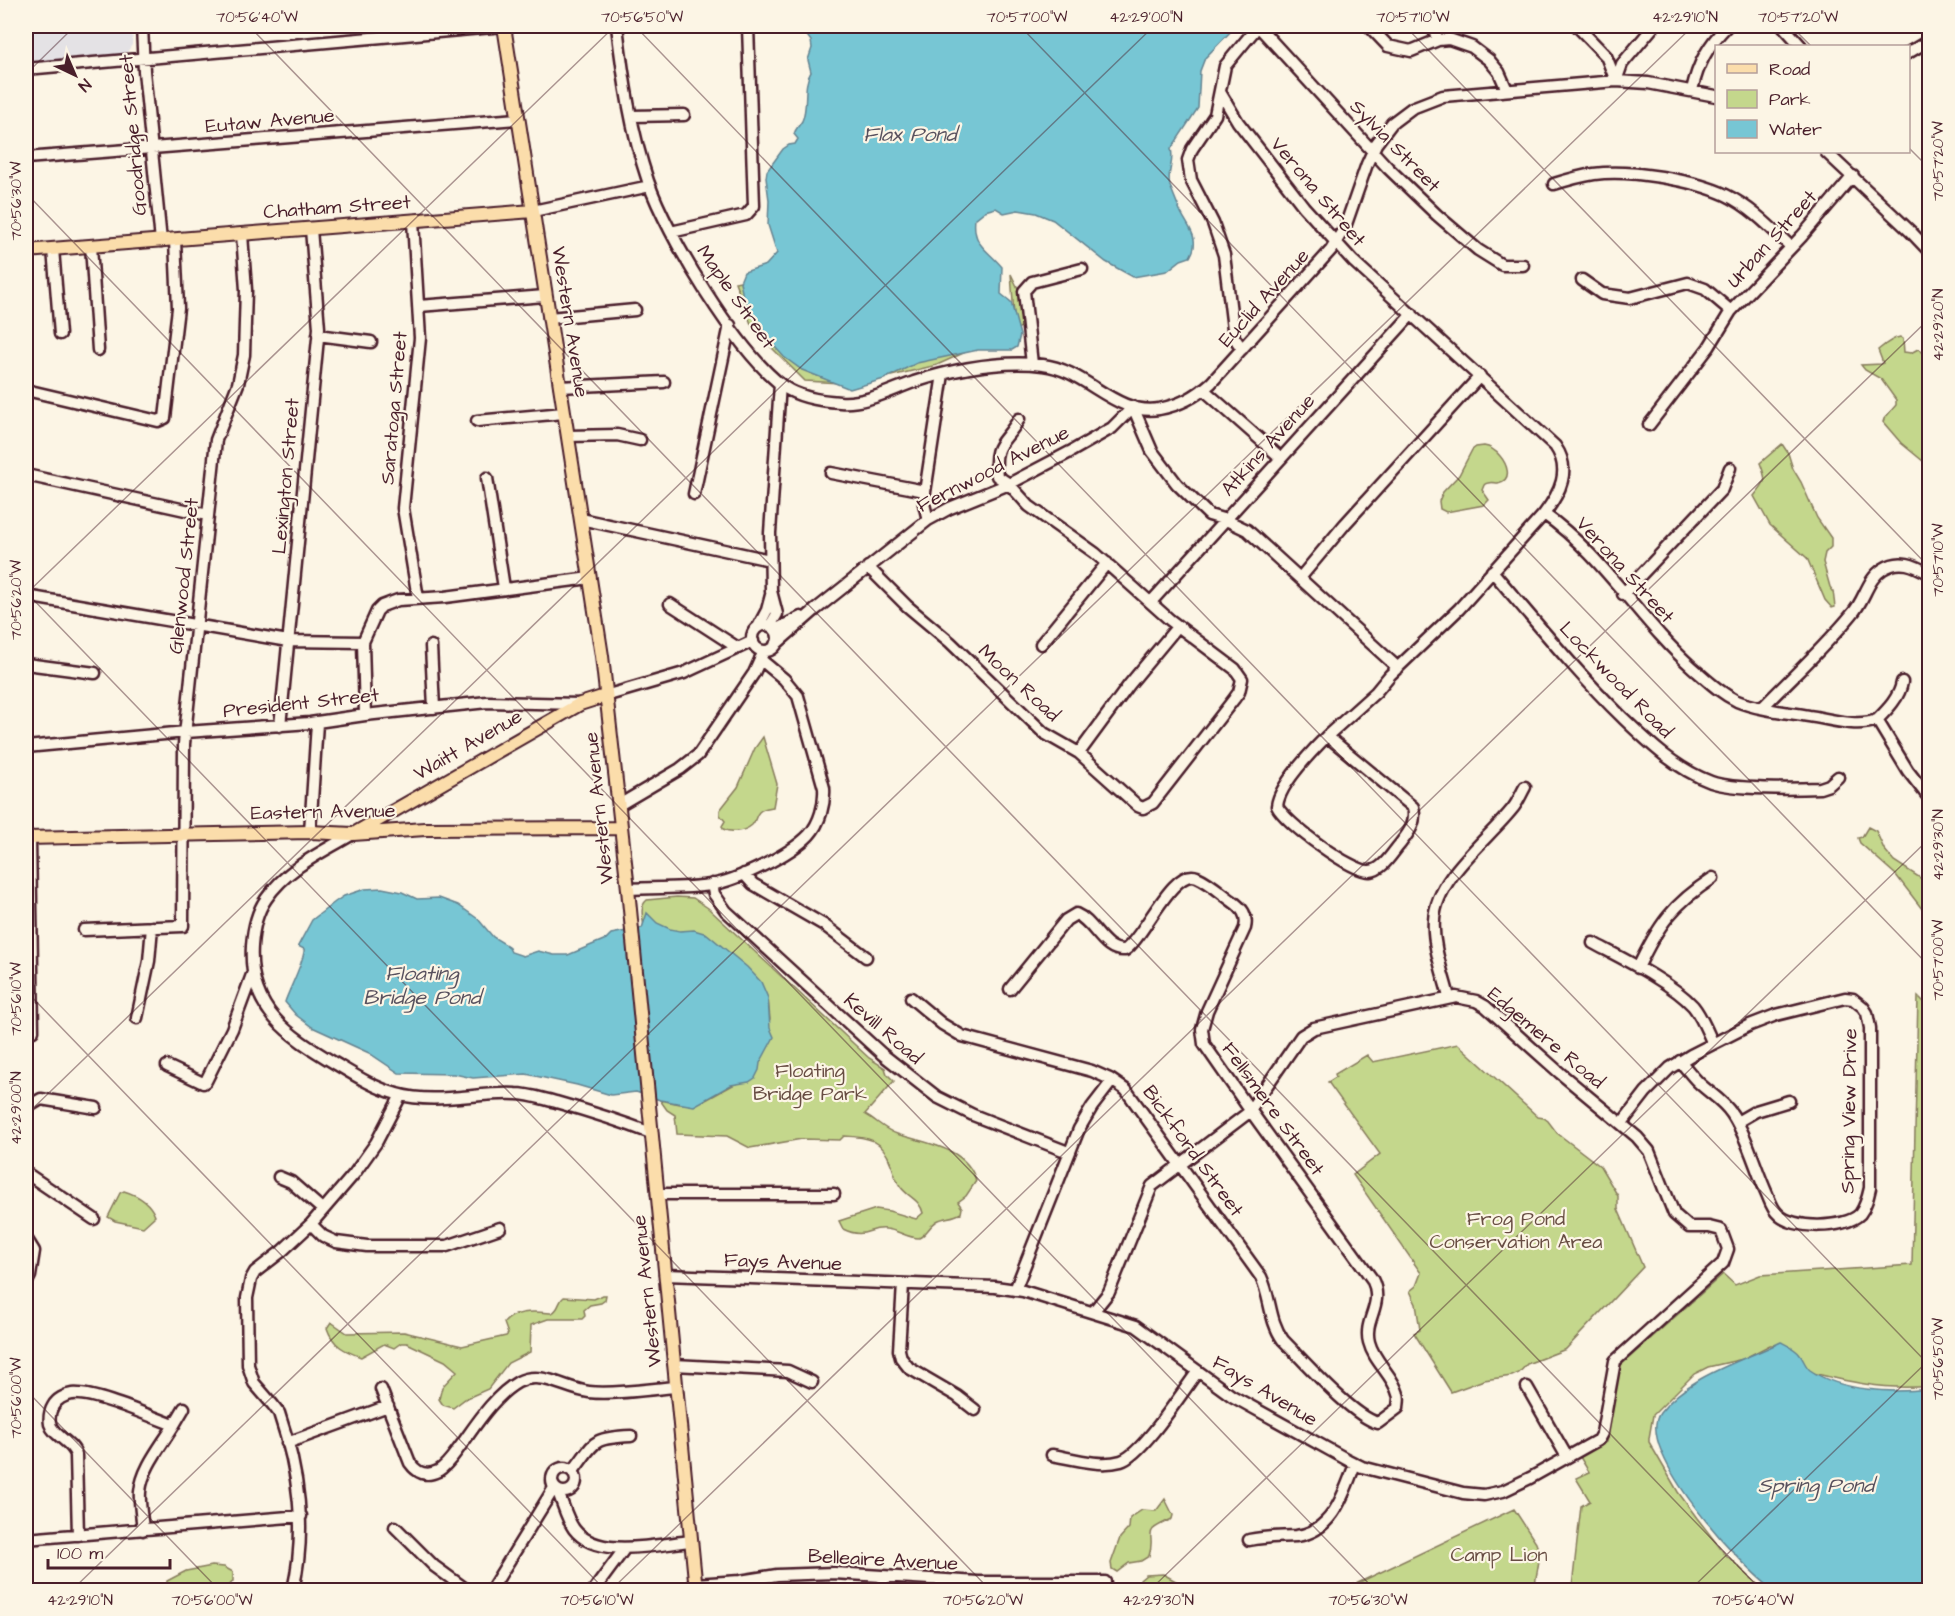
<svg xmlns="http://www.w3.org/2000/svg" width="1955" height="1616" font-family="'Architects Daughter',sans-serif">
<rect width="100%" height="100%" fill="#fcf5e5"/>
<filter id="ink" filterUnits="userSpaceOnUse"><feTurbulence type="fractalNoise" baseFrequency=".0167" numOctaves="2"/><feDisplacementMap in="SourceGraphic" scale="12" xChannelSelector="R" yChannelSelector="G"/><feConvolveMatrix kernelMatrix="1 2 1 2 8 2 1 2 1" color-interpolation-filters="sRGB"/></filter>
<g filter="url(#ink)">
<path fill="#e4e2e5" d="M26,26h107l-1,19 -5,7 -7,3 -94,7z"/>
<path fill="#c4d78c" stroke="#877b5c" stroke-width="1.5" d="M1011,274l16,33 3,16 -93,42 -79,19 -53,-3 -52,-52 -18,-47 25,-5 255,52z
M1900,337l3,2 1,13 7,1 7,-4 11,8v30l-3,7 1,5 3,3 -1,64 -28,-23 -18,-21 1,-3 12,-14v-5l-15,-21 -16,-9 -4,-5 21,-1 1,-1 -5,-13c6,-5 15,-12 22,-13z
M1782,444l6,9 5,16 8,13 16,36 14,20v9l-6,6 -2,9 7,25 3,4 2,16 -3,1 -7,-8 -18,-42 -37,-33 -16,-29c13,-16 13,-15 6,-33z
M1484,446c7,1 11,4 16,10 6,7 14,24 -2,27 -3,0 -7,-1 -10,0 -5,1 -4,3 -6,7l7,10 -5,5 -38,7 -6,-3 -1,-8 4,-9 16,-17 13,-25 4,-3z
M763,737l14,47 -4,23c-5,1 -10,1 -14,5 -4,4 -3,9 -7,13 -8,7 -21,8 -29,4l-1,-3 3,-5 -5,-6v-5l18,-23 17,-39z
M1868,827l8,4 8,18 10,12 31,20 4,9v28l-33,-43 -36,-32 -2,-5 4,-1z
M677,897l16,1 15,10 161,150 16,10 2,6 7,7 -29,33c11,6 20,16 32,20 28,9 70,13 79,47l-10,15 -8,6 4,6 -1,5c-8,5 -17,4 -24,8 -8,5 -10,13 -18,17 -12,0 -21,-8 -33,-9 -18,-2 -20,11 -43,0l-4,-8 37,-12 13,2 27,8 7,-6c-3,-14 -16,-16 -23,-27 -5,-7 -6,-15 -9,-22 -9,-26 -24,-27 -47,-28l-4,4 -38,-1 -52,9 -23,-12 -50,-2 -2,-19 -8,-5 -7,-10 20,4 24,-3 31,-17 35,-65 -2,-21 -123,-65c-1,-11 -7,-26 2,-33z
M1918,996l11,11v379c-44,5 -85,-5 -128,-16l-17,-25h-14l-27,14 -35,8 -14,7 -41,41 -4,23v4l29,50 19,26 27,35 40,37h-421l171,-81 22,34 4,12 -5,29 37,3 9,-81 9,-5 -14,-23 13,-6 -9,-15 26,-15 14,-76 103,-92 12,11 25,-10 152,-10z
M1458,1044l80,73 6,1 4,3 9,12 43,33 18,30v13l25,58 -77,82 -39,15 -8,9 -7,3 -28,4 -33,12 -37,-59 6,-3 -4,-26 -6,-13 6,-5 5,-13 -68,-98 27,-21 -52,-72 8,-5 -1,-3 32,-19 6,7z
M124,1191c13,4 26,11 31,25l-12,11 -28,-6 -7,-4 12,-24z
M603,1295h3l-1,5 -4,3 -11,2 -6,5 1,6 -3,3h-34l-17,6 -1,27 -22,11 -20,26 -23,10 -12,9 -10,-3 -4,-6 3,-12 15,-16 -12,-10 -38,-18h-6l-7,5 -10,-4 -23,13c-16,-6 -28,-11 -34,-29l4,-6 16,11 57,-1 58,14 44,-10 2,-2 -4,-11c11,-14 32,-11 48,-10 8,-4 6,-12 12,-16l30,2z
M1165,1499l8,16 -1,4c-34,15 -15,12 -23,37l-8,5 -12,2 -12,9 -5,-3 -1,-6 9,-25 9,-10 1,-10 12,-8 14,1z
M212,1566l12,1 9,5v9l-7,9h-59v-9l19,-10z
M1163,1574l29,16c-16,1 -45,7 -52,-10l6,-5z"/>
<path fill="#77c6d4" stroke="#658390" stroke-width="1.5" d="M803,26h433l-31,32 -5,13 -2,37 -27,41c4,14 -5,23 -1,37 3,7 6,15 9,22 7,18 23,29 11,49l-9,3 -14,11 -34,6 -27,-15 -53,-42 -17,-7 -18,-3 -14,3 -8,-5 -4,1 -7,2 -10,8c-3,26 12,30 27,48l-1,27 10,8 9,33 -3,12 -5,3h-34l-61,13 -33,16 -34,10 -48,-19 -18,-13 -9,-10 -14,-17 -18,-33 -3,-15 4,-10 22,-7 11,-12 -9,-28 1,-25 -3,-22 1,-7 16,-22 6,-4 6,-1 3,-5 -4,-5c2,-6 5,-8 8,-13 7,-15 0,-35 9,-49l-3,-12 4,-12 -1,-7 -6,-8z
M382,888l20,4 15,7 22,-1 19,7 20,14 15,18 15,9 3,6 12,4 15,-5 16,4h14l38,-16 5,-5 31,-6 5,-15 10,10 13,6 10,2 14,-1 13,4 40,33 14,15 7,16 2,30 4,9 -14,26 -1,7 -4,8 -6,4 -18,3 -37,21 -34,-6 -24,-8 -25,3 -34,-10 -51,-11 -53,4 -19,-4 -55,-1 -30,-20 -57,-26 -16,-12 -11,-13c3,-10 21,-45 19,-53l-6,-3 14,-26 23,-18 9,-6 21,-7z
M1781,1342c6,3 15,7 19,13 4,5 5,11 10,15 31,22 84,23 119,19v201h-155c-30,-20 -141,-140 -114,-177 29,-38 80,-51 121,-71z"/>
<g fill="none" stroke-linecap="round" stroke-linejoin="round">
<defs>
<path id="minor" d="M142,26l2,45 17,170
M617,26c6,51 14,105 31,155 19,55 89,171 136,206 15,10 38,14 56,15 26,2 51,-12 74,-20 41,-13 87,-22 129,-17 43,5 72,51 116,44 21,-4 36,-12 52,-26l120,-133 14,-23 22,-63 9,-20 16,-21 20,-15 31,-12 173,-15 32,2 68,13
M1258,26l130,142 49,47 41,35 24,15h21
M1369,26l19,20 23,5 27,-11 11,-1 23,8 17,13 10,12 8,18
M1432,26l6,14
M1577,26l29,30 10,25
M1783,26l18,20
M1908,53l22,-13
M26,69l478,-43
M1616,81l6,-17 32,-38
M1692,90c6,-26 16,-45 35,-64
M1220,92l18,30 66,85 49,54 202,185c17,24 5,47 -11,68 59,41 95,106 149,154 14,12 27,25 44,33 22,9 49,11 72,15 21,3 47,12 68,4l31,51 22,28
M632,116l52,-1
M1826,152l85,80 19,20
M26,158l492,-39
M1554,184c13,-4 27,-8 40,-10 35,-5 100,6 132,21 25,12 45,33 65,52
M533,211l117,-25
M413,221l7,117 -17,170 15,90
M671,232l75,-17 8,-9 -6,-180
M91,246l7,104
M53,249l7,85
M1582,280l20,14 28,4 58,-15 17,6 26,22 71,-75 51,-60
M419,306l126,-10
M549,318l86,-8
M318,335l53,7
M1242,349l-8,-12 -10,-82 -11,-32 -22,-43 -3,-20 4,-11 23,-34 10,-49 33,-40
M1032,364l-8,-73 8,-9 50,-13
M560,387l104,-5
M1203,389l78,69
M26,390l132,31 7,-3 13,-110 -3,-68
M477,421l87,-8
M1649,425l60,-78 22,-36
M568,436l49,-1 23,5
M831,473l94,18
M26,475l182,40
M487,478l17,110
M694,494l36,-169
M581,519l189,41
M928,520l-4,-16 1,-12 18,-118
M868,567l39,39 43,36 94,91 35,20 59,53 5,2 10,-5 81,-104 5,-7 3,-13 -7,-10 -65,-49 -75,-67 -66,-47 -20,-22 -12,-8c-5,-34 7,-31 22,-57
M1492,571c43,50 84,101 131,147 26,25 53,51 88,64 23,8 83,7 109,6l9,-3 9,-8
M1300,578l45,-54 135,-148
M1623,594l99,-105 8,-21
M26,596l262,45 75,1 2,73
M1151,602l261,-288
M670,604l68,44
M752 638a13 13 0 1 1 26 0a13 13 0 1 1-26 0Z
M770,626l7,-12 -6,-23 -1,-58 10,-149
M758,627l9,-17 4,-15
M775,630l26,-13
M363,642l14,-31 5,-5 16,-6 47,-3 145,-19
M1041,644l66,-81
M775,645l40,-35 113,-90 22,-12 59,-24 61,-32 42,-24 21,-21 19,44 25,33 32,31 17,5 21,10 151,138
M431,646l3,62
M26,664l69,9
M605,696l79,-23 69,-32
M1762,708c30,-31 63,-61 90,-94 13,-14 15,-35 31,-45 17,-11 31,-4 47,5
M1877,720c10,-10 23,-23 25,-38
M280,726l39,-398 -8,-99
M1327,736c-15,15 -48,49 -50,70 7,16 76,67 93,65 13,-1 22,-18 30,-27 9,-12 17,-21 13,-37l-86,-71 49,-44 14,-17 69,-66 85,-95
M26,747l160,-15 124,-9 55,-8 122,-13 93,2
M1079,753l50,-68 49,-59
M619,805l61,-36 18,-14 56,-82 10,-22
M310,832l7,-109
M353,834c-31,18 -66,34 -87,65 -9,13 -13,32 -14,47 -4,64 36,89 84,118 20,12 39,24 61,30 39,11 80,-2 119,0 13,0 27,5 40,8 32,9 64,19 95,31
M744,874l9,10 71,41 42,32
M712,884l2,10 12,17 156,143 55,43 36,18 95,37
M628,889c27,-2 56,0 83,-4 27,-5 79,-30 98,-50 11,-12 16,-31 15,-47l-26,-92 -14,-17 -24,-20
M84,930l99,-4 1,-182 32,-304 22,-56 6,-29 2,-65 -4,-56
M1593,943c30,16 78,39 100,63 9,11 14,25 20,38
M1638,968c20,-43 35,-64 75,-90
M1449,997c-6,-24 -17,-52 -15,-77 2,-43 54,-80 79,-112 5,-6 8,-14 12,-21
M911,998l31,26 20,12 130,35 18,8 16,11 135,187c10,21 8,44 22,63 21,21 69,76 95,83l20,-15c0,-4 2,-10 0,-14 -5,-19 -24,-32 -29,-52 -6,-23 16,-37 3,-63l-122,-169 -46,-66 -2,-15 5,-18 38,-83c3,-13 -3,-20 -13,-27 -11,-8 -23,-19 -35,-24 -24,-10 -52,59 -72,73 -22,2 -30,-28 -49,-36l-10,6 -56,69
M137,1018l12,-57 3,-34
M26,1030l7,1 -3,-193
M167,1066l36,17 3,-2 26,-52 21,-57
M26,1108l15,-9 55,9
M1737,1122l19,-11 33,-10
M1622,1123l24,-31 24,-24 21,-13 59,-30 26,-10 69,-17 8,1 10,8 4,6 3,15v160c-2,9 -4,18 -10,26 -15,15 -68,16 -82,0 -6,-5 -8,-13 -11,-20 -12,-26 -19,-56 -35,-80 -9,-14 -23,-21 -34,-32 -6,-6 -12,-14 -18,-21
M26,1173l68,46
M279,1177l12,5 32,28
M657,1194h177
M311,1224l12,12 13,6 31,4h80l53,-18
M26,1238l8,13 -4,25 -4,8
M665,1275l330,12 28,4 113,35 96,70 116,64 14,7 101,26 21,2 19,-4 27,-13 68,-38 4,-7 13,-72 108,-98 5,-14 -7,-19 -12,-3h-20l-15,-13 -25,-63 -12,-14 -77,-64 -75,-67 -9,-5 -20,-4 -142,31 -13,8 -53,77 -96,73 -43,106 -16,20
M903,1284l-4,66 2,8 8,10 48,28 18,14
M1015,1290l64,-161 13,-22 20,-26
M674,1365l114,6 24,11
M1527,1387l40,70
M381,1389l29,74c7,10 16,14 28,8 10,-6 17,-18 24,-27 15,-21 33,-49 56,-62 24,-12 47,7 71,10 25,3 61,-3 87,-5
M174,1425l10,-17
M287,1443l101,-37
M1052,1455c22,4 48,12 69,6 21,-6 62,-70 77,-90
M552 1480a12 12 0 1 1 24 0a12 12 0 1 1-24 0Z
M573,1471c23,-30 18,-33 58,-35
M557,1490c6,13 9,28 17,39 23,31 85,15 117,12
M395,1527l39,39 33,24
M78,1535l-2,-80c-4,-14 -22,-18 -26,-31 -1,-6 0,-13 3,-18 4,-7 12,-11 19,-12 21,-3 80,23 102,31 -12,20 -32,43 -34,67 -1,12 2,25 3,38
M26,1539l275,-23
M1249,1540c18,-4 29,-3 47,-4 37,-4 48,-43 59,-72
M695,1584l45,-3 37,-6 57,-2 144,9h127
M293,1590c14,-61 6,-118 -14,-177l-6,-8 -19,-22 -6,-18 -1,-67 4,-19 4,-7 27,-21 29,-27 43,-50 22,-31 25,-48
M491,1590l63,-102
M594,1590l31,-42
M883,1590v-12"/>
<path id="major" d="M504,26l98,630 26,233 68,701
M26,251l507,-40
M357,832l223,-128 25,-8
M26,838l284,-6 43,2 72,-5 196,-1"/>
</defs>
<use href="#minor" stroke="#4a1f2b" stroke-width="15"/>
<use href="#major" stroke="#4a1f2b" stroke-width="16"/>
<use href="#minor" stroke="#fcf5e5" stroke-width="10"/>
<use href="#major" stroke="#fbddab" stroke-width="12"/>
</g>
</g>
<path fill="none" stroke="#4a1f2b" stroke-width="1.5" stroke-opacity="0.45" d="M249,26l1512,1564M635,26l1295,1340M1020,26l910,941M1405,26l525,542M1791,26l20,20M26,74l49,-48M1908,147l22,22M26,193l1349,1397M26,592l964,998M26,594l589,-568M26,991l579,599M26,1115l1128,-1089M26,1390l193,200M72,1590l1621,-1564M611,1590l1319,-1272M1150,1590l780,-752M1690,1590l240,-231"/>
<g text-anchor="middle" dominant-baseline="central" stroke-width="4.5" stroke-linejoin="round" paint-order="stroke">
<g font-size="20" fill="#4a1f2b" stroke="#fcf5e5">
<text transform="translate(270 121) rotate(-5)">Eutaw Avenue</text>
<text transform="translate(133 135) rotate(-95)">Goodridge Street</text>
<text transform="translate(1395 146) rotate(46)">Sylvia Street</text>
<text transform="translate(1318 192) rotate(50)">Verona Street</text>
<text transform="translate(337 207) rotate(-4)">Chatham Street</text>
<text transform="translate(1772 239) rotate(-48)">Urban Street</text>
<text transform="translate(736 297) rotate(55)">Maple Street</text>
<text transform="translate(1264 298) rotate(-48)">Euclid Avenue</text>
<text transform="translate(570 322) rotate(81)">Western Avenue</text>
<text transform="translate(394 408) rotate(-85)">Saratoga Street</text>
<text transform="translate(1268 445) rotate(-48)">Atkins Avenue</text>
<text transform="translate(993 469) rotate(-27)">Fernwood Avenue</text>
<text transform="translate(286 476) rotate(-85)">Lexington Street</text>
<text transform="translate(1625 570) rotate(48)">Verona Street</text>
<text transform="translate(184 576) rotate(-84)">Glenwood Street</text>
<text transform="translate(1616 680) rotate(46)">Lockwood Road</text>
<text transform="translate(1019 683) rotate(43)">Moon Road</text>
<text transform="translate(301 703) rotate(-6)">President Street</text>
<text transform="translate(468 745) rotate(-30)">Waitt Avenue</text>
<text transform="translate(599 808) rotate(-96)">Western Avenue</text>
<text transform="translate(323 812) rotate(-1)">Eastern Avenue</text>
<text transform="translate(883 1029) rotate(41)">Kevill Road</text>
<text transform="translate(1546 1038) rotate(40)">Edgemere Road</text>
<text transform="translate(1273 1109) rotate(54)">Fellsmere Street</text>
<text transform="translate(1849 1111) rotate(-89)">Spring View Drive</text>
<text transform="translate(1193 1151) rotate(54)">Bickford Street</text>
<text transform="translate(783 1262) rotate(2)">Fays Avenue</text>
<text transform="translate(647 1291) rotate(-96)">Western Avenue</text>
<text transform="translate(1265 1391) rotate(31)">Fays Avenue</text>
<text transform="translate(883 1560) rotate(3)">Belleaire Avenue</text>
</g>
<g font-size="20" fill="#684d43" stroke="#fcf5e5">
<text x="810" y="1071">Floating<tspan x="810" dy="23">Bridge Park</tspan></text>
<text x="1516" y="1219">Frog Pond<tspan x="1516" dy="23">Conservation Area</tspan></text>
<text x="1499" y="1555">Camp Lion</text>
</g>
<g font-size="21" font-style="italic" fill="#58515e" stroke="#fcf5e5">
<text x="910" y="134">Flax Pond</text>
<text x="422" y="973">Floating<tspan x="422" dy="24">Bridge Pond</tspan></text>
<text x="1816" y="1485">Spring Pond</text>
</g>
</g>
<rect width="1955" height="1616" fill="none" stroke="#fcf5e5" stroke-width="66"/>
<rect x="1715" y="45" width="195" height="108" fill="#fcf5e5" stroke="#b59f9b" stroke-width="1.5"/>
<rect x="1727" y="64" width="30" height="9" fill="#fbddab" stroke="#b59f9b" stroke-width="1.5"/>
<text x="1769" y="75" font-size="18" fill="#4a1f2b">Road</text>
<rect x="1727" y="90" width="30" height="18" fill="#c4d78c" stroke="#b59f9b" stroke-width="1.5"/>
<text x="1769" y="105" font-size="18" fill="#4a1f2b">Park</text>
<rect x="1727" y="120" width="30" height="18" fill="#77c6d4" stroke="#b59f9b" stroke-width="1.5"/>
<text x="1769" y="135" font-size="18" fill="#4a1f2b">Water</text>
<g transform="translate(75 75) rotate(136)" stroke="#fcf5e5" stroke-width="4.5" paint-order="stroke">
<path d="M0-4.5L10 22L0 15L-10 22Z" fill="#4a1f2b"/>
<text y="-9" font-size="16" font-weight="bold" text-anchor="middle" fill="#4a1f2b">N</text>
</g>
<path d="M48 1559v9h122v-9" fill="none" stroke="#4a1f2b" stroke-width="3"/>
<text x="57" y="1559" font-size="18" fill="#4a1f2b" stroke="#fcf5e5" stroke-width="4.5" paint-order="stroke">100 m</text>
<rect x="33" y="33" width="1889" height="1550" fill="none" stroke="#4a1f2b" stroke-width="2"/>
<g font-size="15" text-anchor="middle" fill="#4a1f2b">
<text x="257" y="22">70°56'40"W</text>
<text x="642" y="22">70°56'50"W</text>
<text x="1027" y="22">70°57'00"W</text>
<text x="1146" y="22">42°29'00"N</text>
<text x="1413" y="22">70°57'10"W</text>
<text x="1685" y="22">42°29'10"N</text>
<text x="1798" y="22">70°57'20"W</text>
<text transform="translate(1938 161) rotate(-90)" y="5">70°57'20"W</text>
<text transform="translate(16 201) rotate(-90)" y="5">70°56'30"W</text>
<text transform="translate(1938 325) rotate(-90)" y="5">42°29'20"N</text>
<text transform="translate(1938 560) rotate(-90)" y="5">70°57'10"W</text>
<text transform="translate(16 600) rotate(-90)" y="5">70°56'20"W</text>
<text transform="translate(1938 845) rotate(-90)" y="5">42°29'30"N</text>
<text transform="translate(1938 960) rotate(-90)" y="5">70°57'00"W</text>
<text transform="translate(16 999) rotate(-90)" y="5">70°56'10"W</text>
<text transform="translate(16 1108) rotate(-90)" y="5">42°29'00"N</text>
<text transform="translate(1938 1359) rotate(-90)" y="5">70°56'50"W</text>
<text transform="translate(16 1398) rotate(-90)" y="5">70°56'00"W</text>
<text x="80" y="1605">42°29'10"N</text>
<text x="212" y="1605">70°56'00"W</text>
<text x="597" y="1605">70°56'10"W</text>
<text x="983" y="1605">70°56'20"W</text>
<text x="1158" y="1605">42°29'30"N</text>
<text x="1368" y="1605">70°56'30"W</text>
<text x="1753" y="1605">70°56'40"W</text>
</g>
</svg>
